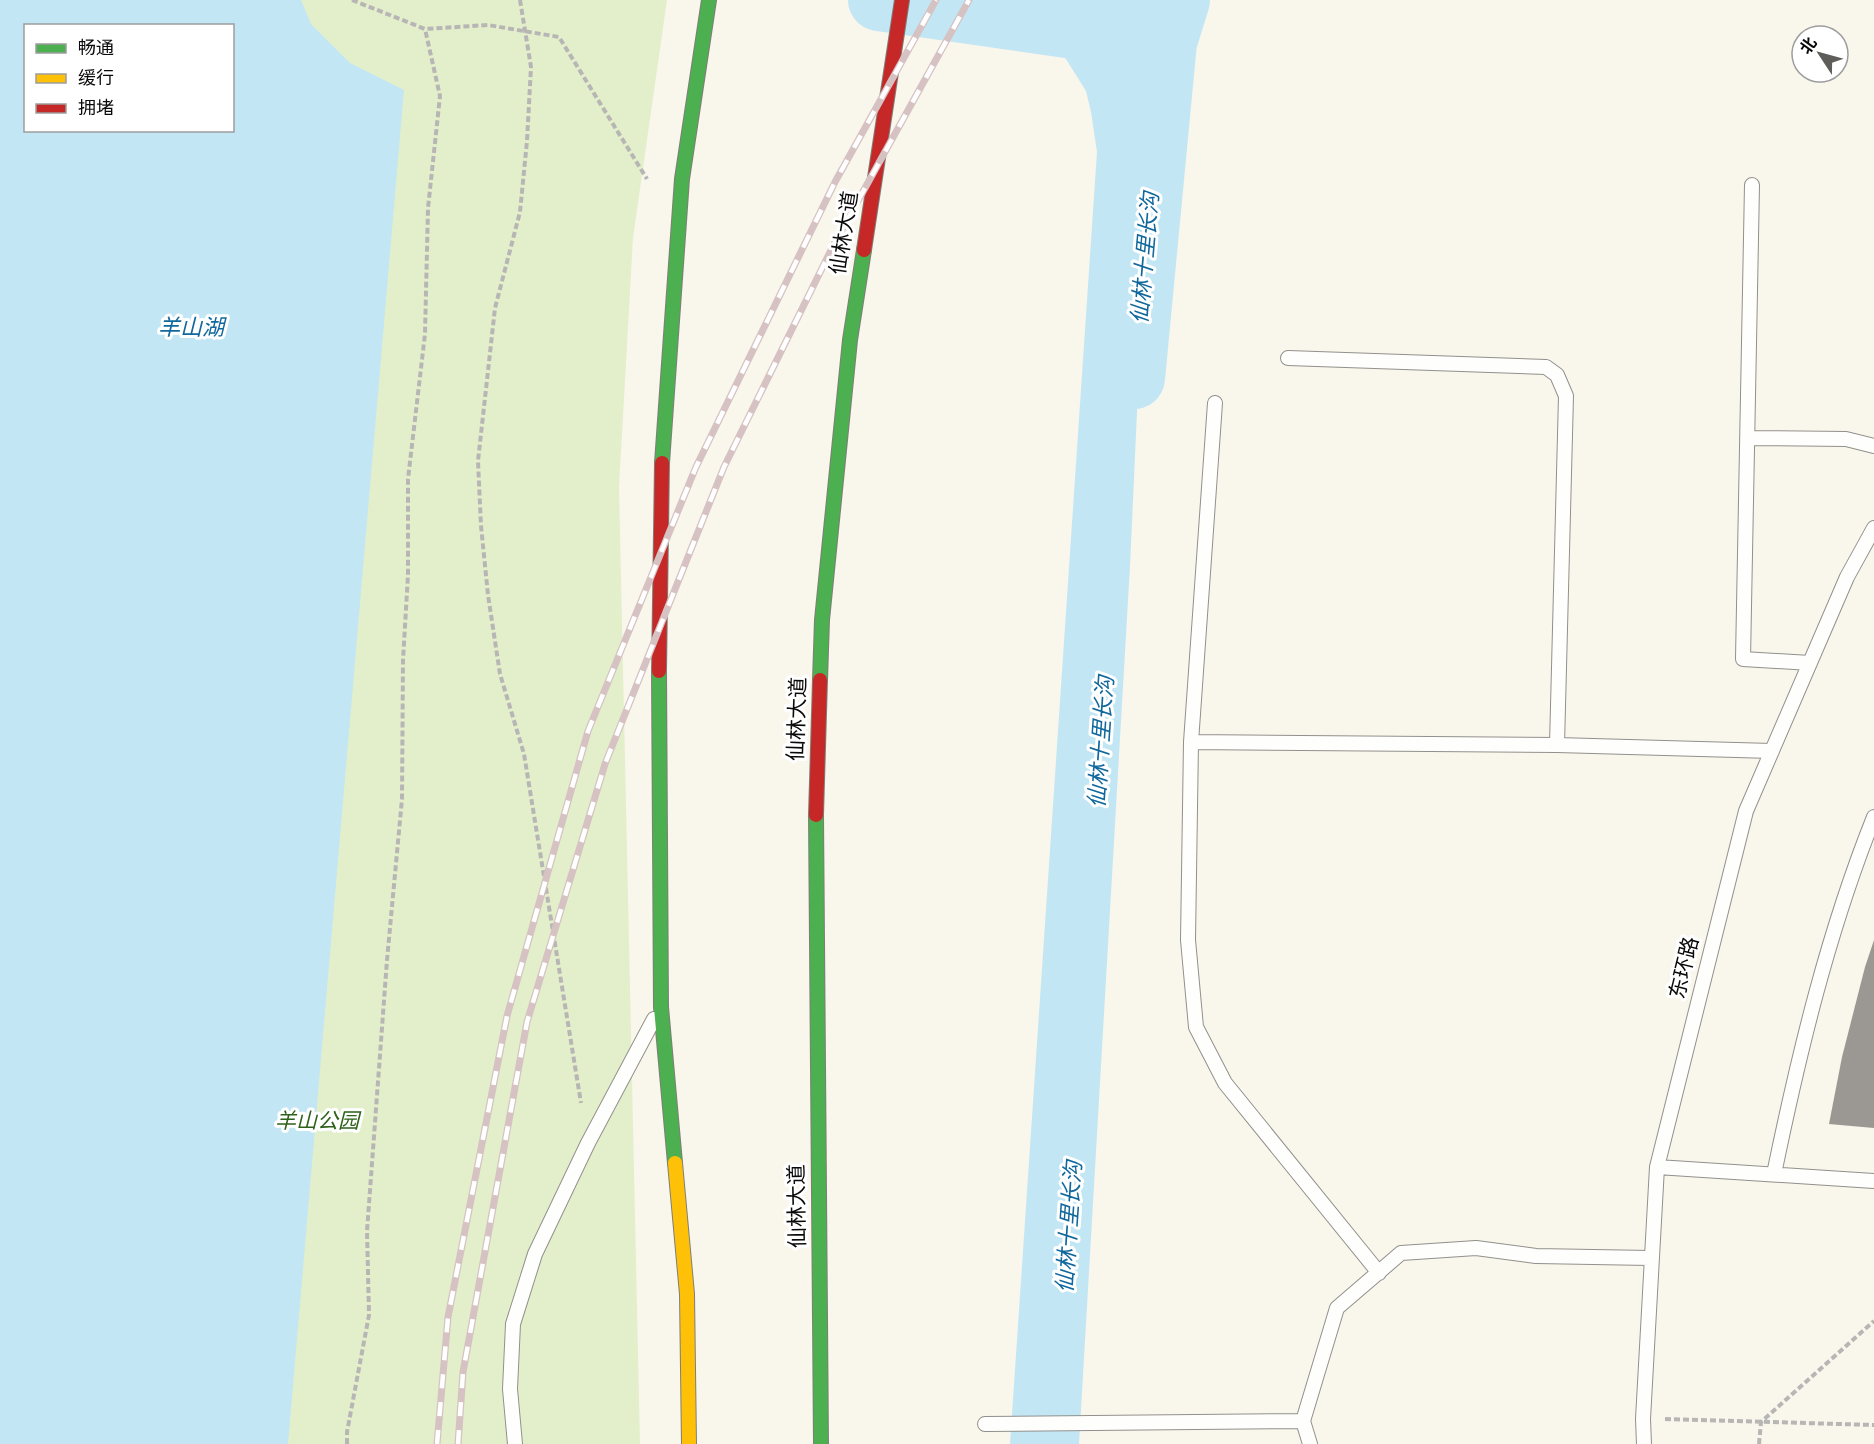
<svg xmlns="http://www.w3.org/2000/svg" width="1874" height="1444" font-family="Spectral,'Noto Sans SC',serif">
<rect width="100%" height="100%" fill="#f9f6ec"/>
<path fill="#e3efcb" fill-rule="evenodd" d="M0,0h667l-34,238 -14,249 21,957h-640zM26,26h206v104h-206z"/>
<path fill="#c2e6f4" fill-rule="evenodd" d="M0,0h301l10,24 39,39 54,27 -116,1354h-288zM26,26h206v104h-206z
M906,0h252l-4,37 -24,529 -51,878h-69l87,-1292 -6,-40 -5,-21 -20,-32 -21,-18 -23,-14 -36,-18z"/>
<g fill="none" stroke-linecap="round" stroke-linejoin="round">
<path stroke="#c2e6f4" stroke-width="62" d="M879,0l209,30
M1134,378l32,-336 13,-42"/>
</g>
<path fill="#9b9893" d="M1874,940v188l-45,-4 13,-67 23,-90z"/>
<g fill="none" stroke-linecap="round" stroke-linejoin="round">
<defs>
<path id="lane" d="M1752,185l-9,474 67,4
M1288,358l258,9 11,8 9,21 -9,349
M1215,403l-24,339 -3,198 8,87 29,56 154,190
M1747,438l99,1 28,7
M1191,742l366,3 215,6
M1657,1167l217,14
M1774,1174c25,-121 54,-242 100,-357
M1303,1421l34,-113 64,-55 75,-5 60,8 114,2
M985,1424l318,-3 7,23
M515,1444l-5,-55 3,-65 22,-70 53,-111 66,-124
M1644,1444l-1,-25 14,-252 89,-356 101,-234 27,-49"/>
<path id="fast" d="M662,463l20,-284 27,-179
M659,671l2,336 14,156
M820,680l2,-60 28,-280 14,-90
M816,815l5,629"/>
<path id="slow" d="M675,1163l12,131 2,150"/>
<path id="jam" d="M864,250l38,-250
M659,671l3,-208
M816,815l4,-135"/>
</defs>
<use href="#lane" stroke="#92908c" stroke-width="16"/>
<use href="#fast" stroke="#7f7e79" stroke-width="16"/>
<use href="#slow" stroke="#7f7e79" stroke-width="16"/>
<use href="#jam" stroke="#7f7e79" stroke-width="16"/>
<path stroke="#b7b6b5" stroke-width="4" stroke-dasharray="6 3" stroke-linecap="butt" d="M352,0l73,29 63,-4 71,12 88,142
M520,0l11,67 -4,74 -7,71 -25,96 -17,153 3,65 7,69 12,79 24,80 57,349
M1665,1419l209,6
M347,1444v-12l22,-117 -2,-84 20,-271 15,-161 1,-139 5,-85v-96l17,-145 3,-126 12,-112 -15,-67
M1759,1444l2,-22 113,-101"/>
<use href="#lane" stroke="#fefefc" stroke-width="14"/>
<use href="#fast" stroke="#4caf50" stroke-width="14"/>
<use href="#slow" stroke="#ffc107" stroke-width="14"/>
<use href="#jam" stroke="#c62828" stroke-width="14"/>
<defs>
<path id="rail" d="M437,1444l11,-127 59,-301 81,-285 108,-264 139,-285 101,-182
M458,1444l5,-72 64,-350 78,-258 119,-297 110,-223 135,-244"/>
</defs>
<use href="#rail" stroke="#d6c2c3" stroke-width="7"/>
<use href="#rail" stroke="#fff" stroke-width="4.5" stroke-dasharray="14" stroke-linecap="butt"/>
</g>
<g text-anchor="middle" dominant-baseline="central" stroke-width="6" stroke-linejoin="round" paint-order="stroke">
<g font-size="21" fill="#0a0a0a" stroke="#fff">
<text transform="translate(845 233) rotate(-81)">仙林大道</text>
<text transform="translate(798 719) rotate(-88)">仙林大道</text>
<text transform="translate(1685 968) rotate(-76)">东环路</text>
<text transform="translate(798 1206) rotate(-91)">仙林大道</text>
</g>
<g font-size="21" font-style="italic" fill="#2d621a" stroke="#fff">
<text x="317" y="1122">羊山公园</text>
</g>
<g font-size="22" font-style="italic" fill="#11689d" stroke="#fff">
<text transform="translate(1146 258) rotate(-85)">仙林十里长沟</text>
<text x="191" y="328">羊山湖</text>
<text transform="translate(1102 742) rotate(-86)">仙林十里长沟</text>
<text transform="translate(1070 1227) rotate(-86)">仙林十里长沟</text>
</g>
</g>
<rect x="24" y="24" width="210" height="108" fill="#ffffff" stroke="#9d9d9d" stroke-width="1.5"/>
<rect x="36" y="44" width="30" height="9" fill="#4caf50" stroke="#9d9d9d" stroke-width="1.5"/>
<text x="78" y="54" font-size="18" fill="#0a0a0a">畅通</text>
<rect x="36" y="74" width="30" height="9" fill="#ffc107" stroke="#9d9d9d" stroke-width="1.5"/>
<text x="78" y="84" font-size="18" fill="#0a0a0a">缓行</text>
<rect x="36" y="104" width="30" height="9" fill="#c62828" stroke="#9d9d9d" stroke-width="1.5"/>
<text x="78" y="114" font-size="18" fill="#0a0a0a">拥堵</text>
<g transform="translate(1820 54) rotate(306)"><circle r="28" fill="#ffffff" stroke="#9d9d9d" stroke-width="1.5"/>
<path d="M0-4.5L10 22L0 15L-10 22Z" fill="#5e5d59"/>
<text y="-9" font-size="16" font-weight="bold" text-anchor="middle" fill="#0a0a0a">北</text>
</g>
</svg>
